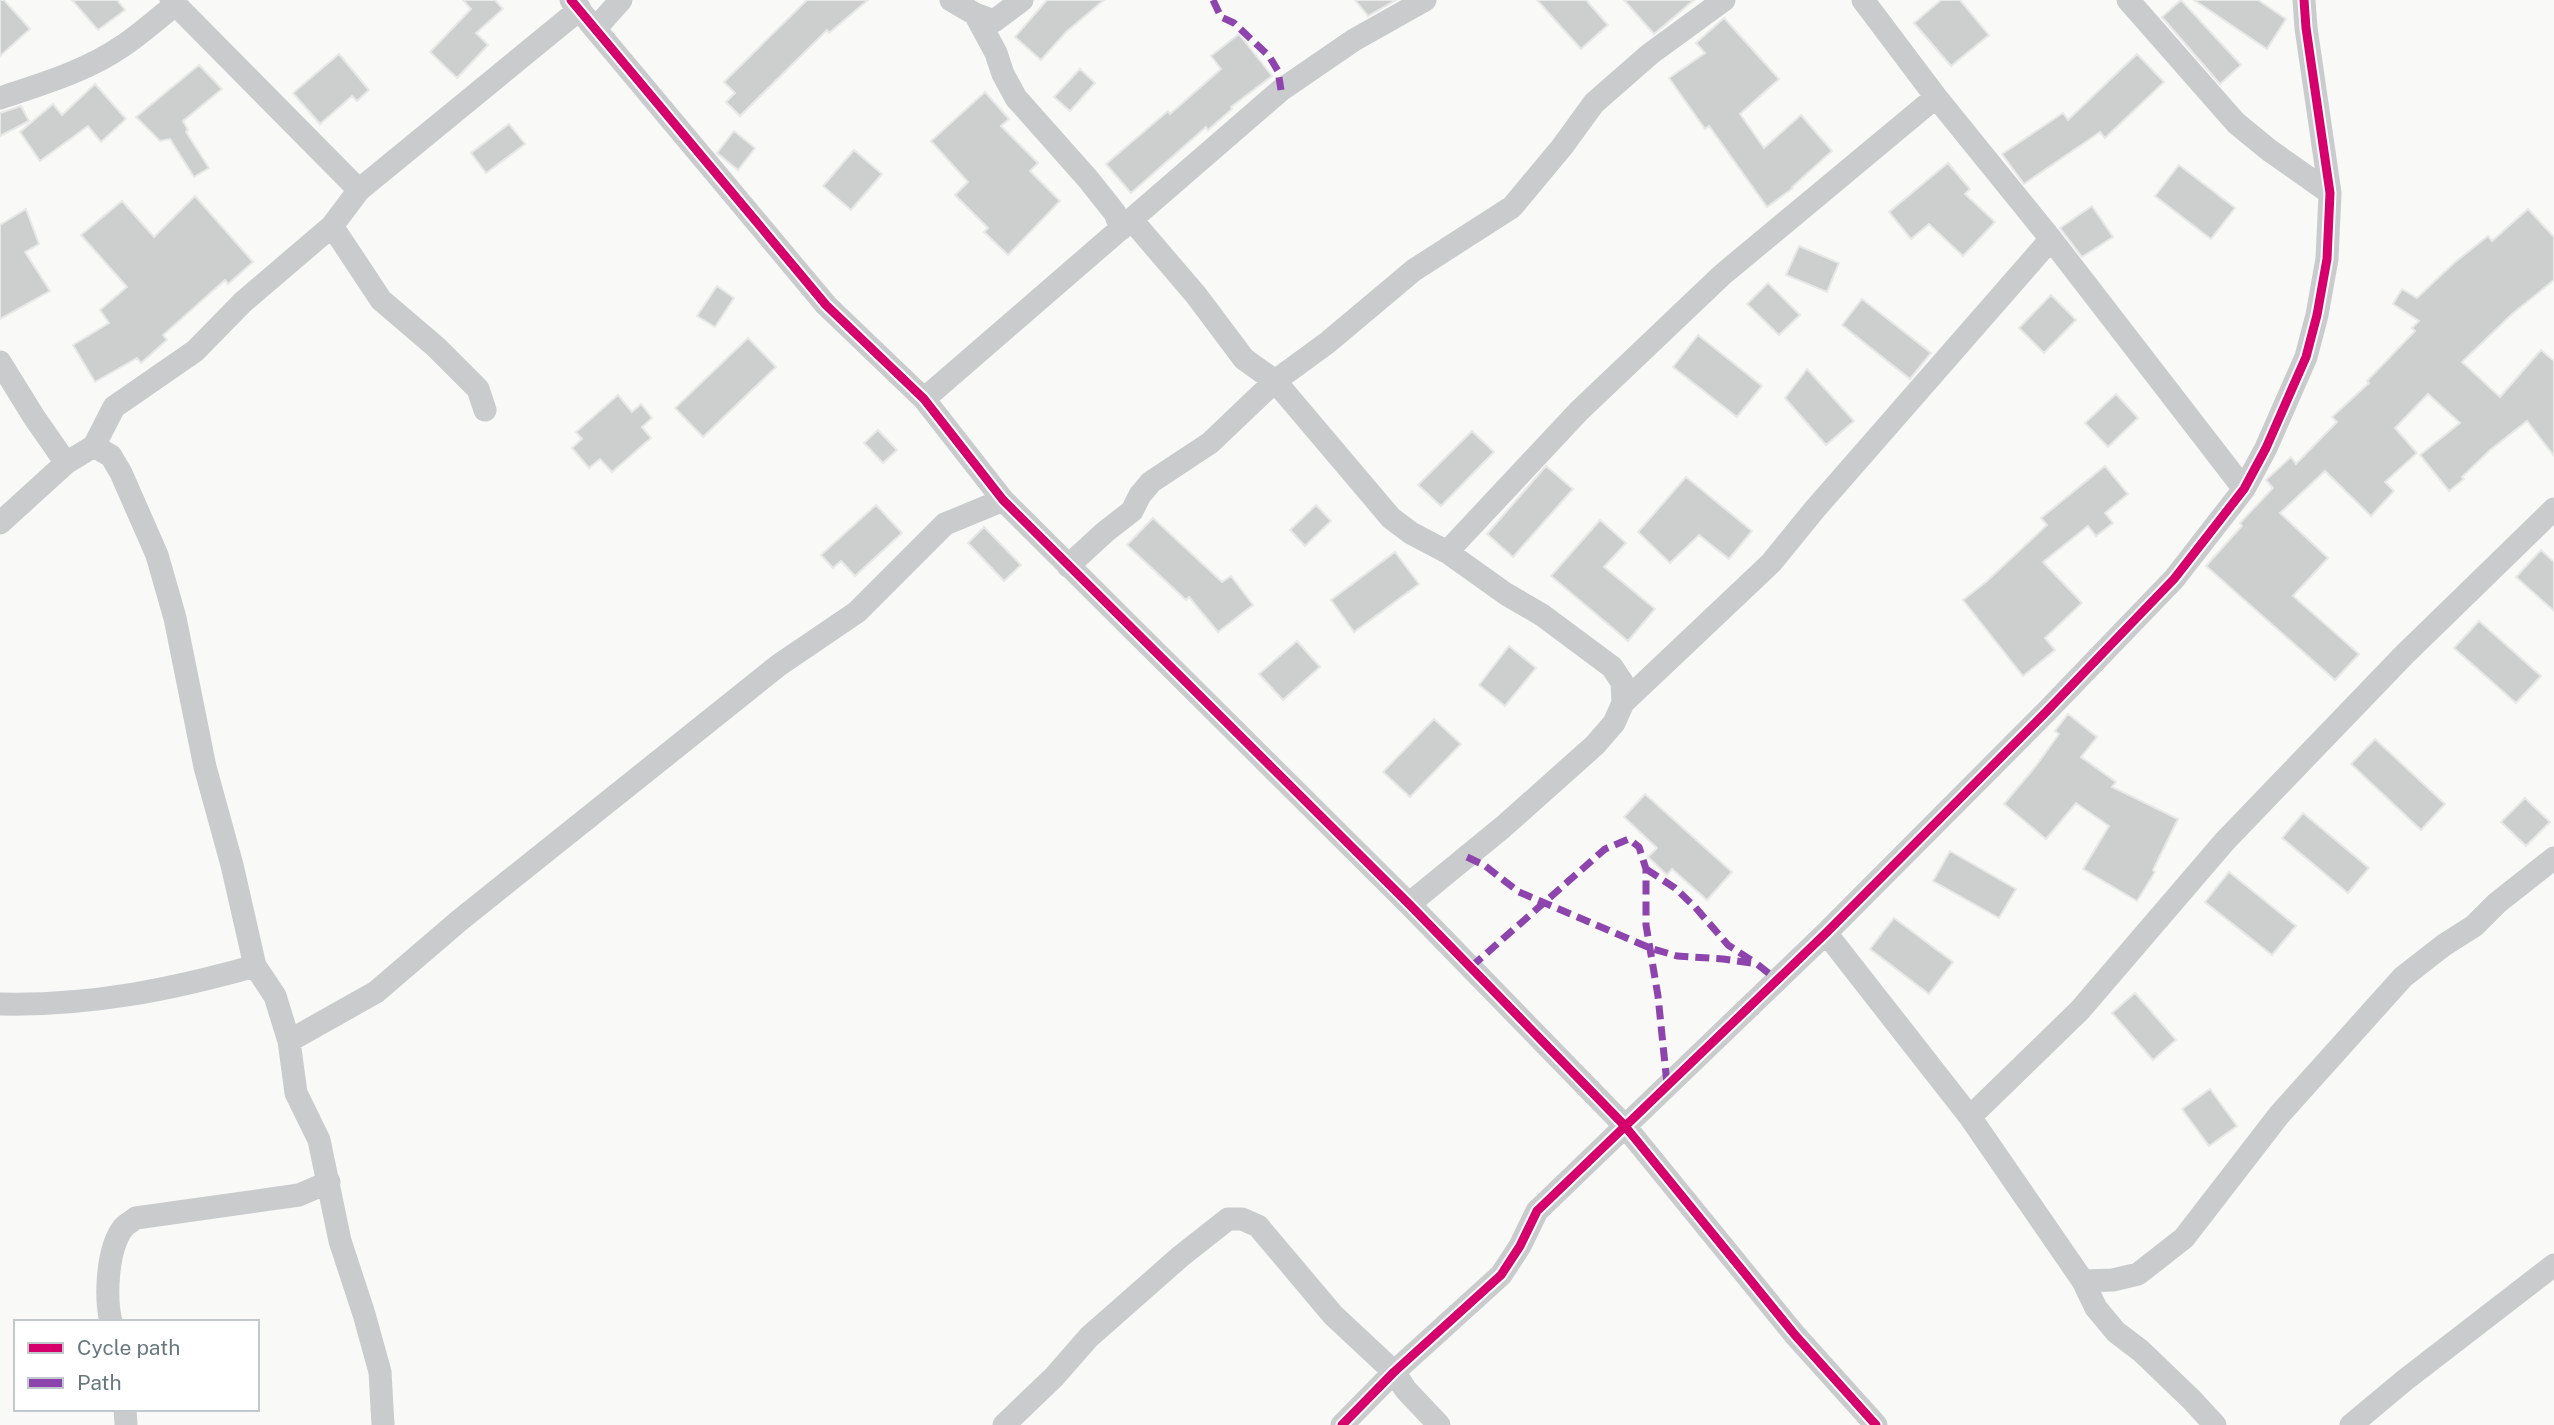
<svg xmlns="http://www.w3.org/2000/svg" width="2554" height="1425" font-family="'Public Sans',sans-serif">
<rect width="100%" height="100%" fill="#f9f9f8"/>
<path fill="#cdcfcf" stroke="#e8e8e8" stroke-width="2" d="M0,0h4l26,29 -30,27z
M72,0h45l8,10 -27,20z
M463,0h32l8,9 -27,24 12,12 -31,33 -27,-26 41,-43z
M807,0h61l-39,33 -2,-3 -87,86 -14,-14 9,-9 -11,-11z
M1047,0h57l-38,32 -25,28 -26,-23z
M1355,0h41l-28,16z
M1537,0h49l22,25 -27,24z
M1624,0h70l-40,34z
M1941,0h19l29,35 -38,31 -37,-43z
M2181,0l60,65 -21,19 -58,-67z
M2194,0h64l28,19 -19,30z
M1724,18l55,61 -39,35 24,34 37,-33 31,36 -40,36 1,1 -26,19 -58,-81 -4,3 -36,-51 36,-25 -9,-10z
M1239,34l33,42 -41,31 1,2 -24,21 -2,-3 -75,66 -25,-29 62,-53 2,3 51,-45 -10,-13z
M339,54l30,36 -12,11 -5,-5 -32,28 -27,-31z
M2137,54l27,28 -59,56 -5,-6 -76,52 -22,-30 61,-41 5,7z
M199,65l23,24 -39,32 5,9 -2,2 23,36 -15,9 -24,-38 -10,2 -24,-24z
M1080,69l15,14 -25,28 -16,-14z
M95,84l31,35 -25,23 -13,-16 -48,35 -20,-29 33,-28 9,11z
M985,92l24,27 -8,7 37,37 -8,8 30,30 -52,54 -24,-23 4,-4 -33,-33 13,-13 -37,-41z
M21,106l8,15 -29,15v-23z
M509,124l16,20 -39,29 -15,-20z
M734,131l21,17 -17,22 -21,-17z
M854,150l28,24 -31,36 -28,-24z
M1948,163l22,26 -5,5 30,28 -32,34 -34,-32 -18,15 -22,-27z
M2179,165l56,43 -24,31 -56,-43z
M195,196l58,66 -25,22 -3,-4 -62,55 4,5 -26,23 -4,-5 -42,24 -22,-37 36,-22 -9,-13 27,-23 -46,-52 41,-34 32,36z
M2092,206l21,31 -31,20 -22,-29z
M26,209l13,35 -14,8 25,39 -50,28v-94z
M2528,209l26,28v43l-42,34 -50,48 38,35 41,-47 13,11v95l-27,-35 -37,29 -28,27 2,2 -15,12 -29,-36 40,-32 -32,-29 -33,34 22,25 -32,29 9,9 -23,25 -46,-45 -45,42 48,45 -35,38 66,58 -24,26 -129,-114 36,-40 -2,-3 33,-35 -7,-8 25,-23 5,7 41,-42 -5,-5 37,-34 -2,-2 48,-50 -3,-3 7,-7 -26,-17 9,-15 15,9 37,-35 34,-27 4,5z
M1799,246l40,17 -12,29 -41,-17z
M1768,283l32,32 -21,20 -32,-31z
M717,286l17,12 -19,29 -18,-11z
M2051,295l25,25 -32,33 -25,-25z
M1862,299l69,54 -21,26 -68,-54z
M1698,335l64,51 -25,31 -64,-50z
M748,338l28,29 -73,70 -28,-29z
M1807,369l47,52 -28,24 -41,-47z
M2116,394l22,24 -30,29 -23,-24z
M618,395l14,17 9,-8 11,14 -10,9 9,11 -39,34 -12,-13 -11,9 -17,-20 10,-9 -6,-7z
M878,430l19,20 -14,13 -19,-20z
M1472,431l22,21 -53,54 -23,-21z
M1546,466l27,23 -60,68 -26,-23z
M2105,466l23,28 -23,19 8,10 -17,13 -8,-10 -45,36 39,41 -37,35 10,12 -32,26 -60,-76 23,-18 61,-57 -6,-7z
M1686,477l66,54 -23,28 -30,-24 -29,28 -32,-31z
M876,505l26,28 -47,43 -14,-15 -8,7 -12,-13z
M1316,505l15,16 -26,25 -15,-16z
M1153,518l69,64 9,-6 22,29 -35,27 -29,-35 -3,3 -59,-55z
M1600,520l26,23 -22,24 51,42 -27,32 -77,-65z
M984,527l37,38 -17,16 -36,-38z
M2541,550l13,12v49l-38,-34z
M1395,552l24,32 -65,48 -23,-32z
M2479,621l62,55 -25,27 -62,-55z
M1297,641l23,26 -37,33 -24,-26z
M1509,646l27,22 -31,38 -26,-21z
M2068,714l29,23 -16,20 35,25 -4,5 66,32 -25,51 2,2 -18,29 -54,-32 26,-43 -33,-23 -30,36 -42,-35 32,-38 23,-32 -4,-3z
M1434,719l27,25 -51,53 -27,-25z
M2375,739l70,65 -24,26 -70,-66z
M1645,794l87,78 -25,28 -35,-31 -5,6 -19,-18 9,-9 -33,-31z
M2525,798l25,24 -24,24 -25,-24z
M2303,813l66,55 -21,25 -66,-55z
M1950,851l66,38 -17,29 -66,-37z
M2229,872l67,54 -24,29 -67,-53z
M1894,918l59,44 -24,32 -59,-45z
M2135,993l41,47 -23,20 -41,-47z
M2210,1089l27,37 -28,20 -27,-37z"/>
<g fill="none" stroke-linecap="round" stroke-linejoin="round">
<path stroke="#cacbcc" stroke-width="23" d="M171,0l188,190
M571,0l255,305 98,94 79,101 406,404 215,221 171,210 81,90
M951,0l24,14 19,7 28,-21
M1863,0l73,97 115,142 193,250
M2128,0l108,123 33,27 61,43
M975,14l21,39 7,21 13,24 72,81 27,34 6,16
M595,29l26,-29
M0,98c42,-14 87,-27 124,-53 18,-12 34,-27 51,-40
M1131,219l65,76 48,64 31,22 116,137 20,15 36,19 132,-141 143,-136 214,-178
M332,226l49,74 55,47 42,42 7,21
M0,362l34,55 32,46
M924,399l357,-309 73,-50 71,-40
M0,523l66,-60 28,-17
M1068,566l37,-34 27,-21 8,-16 11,-13 59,-39 65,-62 52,-38 87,-73 98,-63 50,-60 32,-44 56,-49 74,-54
M1623,703l148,-140 44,-54 236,-270
M1409,904l94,-77 92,-82 19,-22 9,-20 -1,-21 -10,-15 -70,-52 -36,-21 -59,-42
M1826,933l144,184 113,164 13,27 20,24 25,19 51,49 23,25
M0,1004c90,2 169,-14 255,-38
M289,1041l87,-49 84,-72 319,-255 78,-53 88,-88 58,-24
M1970,1117l110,-107 145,-169 179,-186 150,-146
M2083,1281l30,-1 25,-6 46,-36 95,-123 124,-138 41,-32 30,-19 23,-23 57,-45
M111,1322c-6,-25 -4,-73 12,-94 3,-4 9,-7 13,-10l163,-23 30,-13
M125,1409l1,16
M383,1425l-3,-53 -16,-58 -24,-73 -21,-101 -23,-47 -7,-52 -14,-45 -20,-30 -23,-101 -27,-98 -30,-149 -18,-63 -36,-82 -10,-17 -17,-10 20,-39 81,-56 48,-49 89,-76 27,-36 221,-181
M1004,1425l50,-48 35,-40 92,-81 47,-37h14l16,7 75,89 61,57 12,18 33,35
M1342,1425l52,-53 107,-97 19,-29 17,-35 289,-278 220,-221 128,-133 70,-90 22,-41 40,-91 11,-42 10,-56 3,-66 -24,-165 -2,-28
M2351,1425l54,-45 149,-115"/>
<path stroke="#8e44ad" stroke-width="7" stroke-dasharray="14 7" stroke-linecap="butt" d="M1213,0l8,17 13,6 35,33 9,15 3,19
M1467,857l17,8 35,27 131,56 27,8 46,3 34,5 20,16
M1646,869l29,19 20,19 33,38 23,15
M1471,967l134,-118 24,-10 10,8 7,22v56l12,71 9,88"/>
<defs>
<path id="cycleway" d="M571,0l255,305 98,94 79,101 406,404 215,221 171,210 81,90
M1342,1425l52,-53 107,-97 19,-29 17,-35 289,-278 220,-221 128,-133 70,-90 22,-41 40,-91 11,-42 10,-56 3,-66 -24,-165 -2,-28"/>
</defs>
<use href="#cycleway" stroke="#fff" stroke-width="13"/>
<use href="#cycleway" stroke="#d6006c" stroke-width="9"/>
</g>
<rect x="14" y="1320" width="245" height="91" fill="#ffffff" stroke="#c2c9cc" stroke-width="2"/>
<rect x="28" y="1343" width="35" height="10" fill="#d6006c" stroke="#c2c9cc" stroke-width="2"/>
<text x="77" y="1355" font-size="21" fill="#67787f">Cycle path</text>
<rect x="28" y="1378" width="35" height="10" fill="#8e44ad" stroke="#c2c9cc" stroke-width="2"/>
<text x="77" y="1390" font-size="21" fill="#67787f">Path</text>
</svg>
